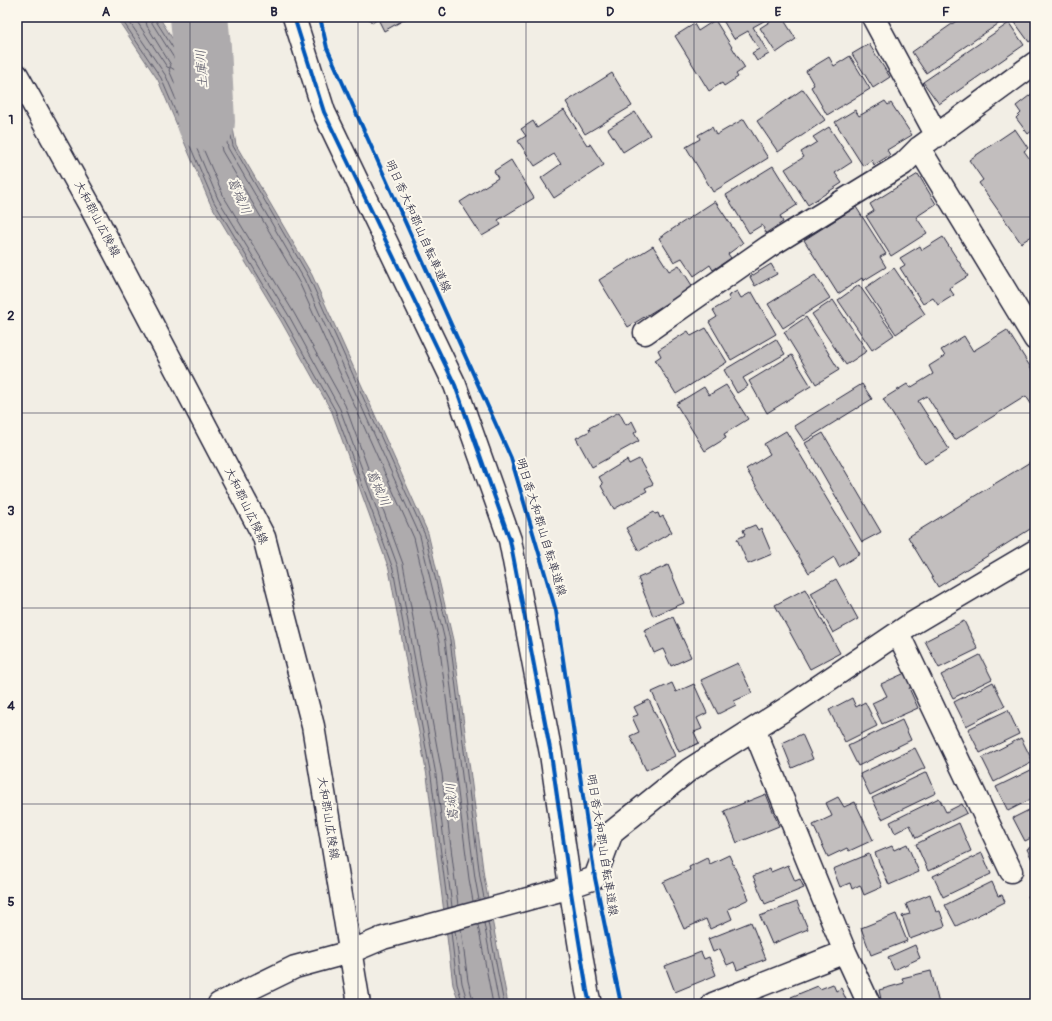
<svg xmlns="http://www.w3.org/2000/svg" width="1052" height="1021" font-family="Pangolin,'Klee One',sans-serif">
<rect width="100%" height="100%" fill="#f2eee5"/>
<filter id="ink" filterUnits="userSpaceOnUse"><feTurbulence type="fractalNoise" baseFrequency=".025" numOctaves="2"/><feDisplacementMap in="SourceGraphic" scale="8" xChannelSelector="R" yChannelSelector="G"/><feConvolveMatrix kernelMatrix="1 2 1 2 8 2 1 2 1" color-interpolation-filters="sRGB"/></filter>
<g filter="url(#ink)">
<path fill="#aeabad" stroke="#76747f" d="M116,17h43l26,42 35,-5 16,91 76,130 116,258 25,107 31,237 24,127h-48l-7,-19 -26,-209 -38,-207 -57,-157 -51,-91 -71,-118 -52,-123z"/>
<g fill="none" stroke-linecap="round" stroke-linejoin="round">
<path stroke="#5a5969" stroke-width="1" d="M120,17l41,61 53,124 70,117 51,91 58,159 38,207 17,132
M126,17l40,59 52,123 71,117 51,93 58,158 38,208 16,132
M134,17l33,50 3,1 -1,2 55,127 70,116 51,92 58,159 39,210 16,131
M145,17l2,9 24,39 -1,2 8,5 6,2 22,-3 2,1 14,79 77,131 115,256 25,104 30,237 4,22
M151,17l1,6 27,43 6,2 26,-4 2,1 15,83 76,131 116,257 25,105 30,237 4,22
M156,17v4l26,41 4,1 29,-5 2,2 16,86 76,131 116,258 25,105 30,237 4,21
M488,922l16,82
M484,923l15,81
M478,925l15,79
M461,929l7,52 6,23
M455,931l7,52 6,21
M451,932l6,52 6,20"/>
<path stroke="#aeabad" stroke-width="58" d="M199,17l3,30 4,75"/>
</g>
<path fill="#c2bebe" stroke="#22223b" d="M368,17h41l-25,14 -6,-12 -6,4z
M721,17h50l-18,10 16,27 -12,7 -5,-8 7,-4 -11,-18 -14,8z
M777,17h5l14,22 -20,14 -16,-25z
M962,17h40l2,3 -78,53 -14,-21z
M1011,17h24v21l-6,4z
M715,20l30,48 -9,6 2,3 -14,9 -2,-3 -13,8 -34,-55 19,-12 4,7z
M1009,23l15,22 -85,59 -16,-22z
M869,44l21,33 -17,11 -21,-34z
M850,56l20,33 -43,26 -16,-28 3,-2 -8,-14 23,-14 5,9z
M612,73l20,33 -47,28 -19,-32z
M803,89l22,31 -47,32 -21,-31z
M1034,92l1,2v38l-2,-2 -5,4 -12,-16 5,-5 -5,-7z
M885,101l3,4 3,-2 21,32 -25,15 3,5 -16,10 -2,-5 -9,6 -28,-44 20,-12 4,6z
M564,110l23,35 3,-1 14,21 -50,33 -13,-20 20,-14 -7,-10 -19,12 -17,-25 8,-5 -5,-7 12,-8 4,7z
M635,112l15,23 -27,17 -15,-23z
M744,119l24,39 -55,34 -27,-45 14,-8 -2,-4 14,-8 4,8z
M829,127l23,35 -17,11 7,10 -34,22 -23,-36 19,-12 -3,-5 16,-10 -4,-5z
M1015,129l13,19 -4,3 11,15v68l-14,9 -42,-60 4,-3 -14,-20z
M511,160l23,38 -36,22 3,5 -19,11 -22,-34 38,-24 -4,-7z
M773,166l24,39 -17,11 3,6 -17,11 -4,-8 -13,8 -23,-38z
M918,174l18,30 -20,13 11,16 -36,23 -25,-40 8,-5 -4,-7z
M715,201l28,42 -15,11 3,4 -18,12 -3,-5 -16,11 -12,-18 -8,4 -15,-24z
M856,207l30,47 -6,3 6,10 -23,14 -1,-3 -24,16 -34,-54z
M943,237l25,39 -19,12 5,7 -16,10 -5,-7 -10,6 -23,-36 5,-3 -5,-7 20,-12 2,4z
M653,246l16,25 10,-6 14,22 -65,40 -29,-47z
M771,264l6,10 -22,12 -5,-9z
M894,268l31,46 -29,20 -31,-46z
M815,275l15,23 -47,30 -15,-24z
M859,285l35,50 -22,15 -34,-50z
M737,291l4,7 11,-6 24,42 -45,26 -22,-38 8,-5 -4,-7 17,-10 -2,-4z
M833,300l34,51 -21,14 -34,-51z
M806,317l33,53 -23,14 -32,-52z
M706,328l21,34 -51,32 -21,-34 6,-4 -3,-6 30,-19 3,5z
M1007,330l26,41 2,-1v40l-9,-14 -71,44 -28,-44 -9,5 31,48 -25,15 -41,-65 24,-15 3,4 23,-14 -4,-8 16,-10 -4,-6 23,-14 9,15z
M776,339l9,15 -42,24 5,8 -11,7 -13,-23z
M792,355l19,31 -44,27 -18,-32z
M862,384l10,15 -68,42 -10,-15z
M726,385l22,34 -24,15 2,4 -21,13 -29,-47 28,-17 5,8z
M619,412l7,13 6,-4 5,10 -3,2 5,8 -47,26 -16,-29 14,-7 -1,-3z
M786,431l74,123 -21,13 -5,-10 -25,16 -63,-104 24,-15 -6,-10z
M823,433l58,99 -19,10 -57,-99z
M639,459l14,25 -8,4 2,3 -33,18 -13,-23 2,-2 -4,-7 28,-17 2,4z
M1035,459v67l-97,61 -30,-50z
M654,512l1,2 3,-1 2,5 3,-2 9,16 -33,19 -13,-23z
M755,525l3,5 3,-2 11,26 -24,10 -11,-25 8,-4 -2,-5z
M668,565l16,38 -31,13 -15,-38z
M836,579l22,40 -25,14 -22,-40z
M805,589l35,64 -30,16 -35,-64z
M673,617l18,40 -20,9 -8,-17 -9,4 -10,-23z
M964,621l14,28 -39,19 -14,-27z
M980,655l12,24 -39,19 -12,-23z
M738,663l14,30 -18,8 2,4 -18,9 -17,-34z
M905,673l7,14 -3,1 9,20 -36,16 -10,-21 15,-7 -6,-12z
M993,682l12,24 -39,20 -12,-24z
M672,683l4,9 18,-8 13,29 -10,5 5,11 -8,3 5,11 -20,9 -27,-60z
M852,698l4,9 9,-5 12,24 -32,16 -16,-32z
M649,700l26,56 -29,14 -16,-34 9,-4 -7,-15 6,-2 -4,-8z
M1008,710l11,24 -39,19 -12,-24z
M902,720l9,20 -53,26 -10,-20z
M802,734l11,25 -21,9 -10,-25z
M1021,738l12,24 -39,20 -12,-24z
M915,748l10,20 -55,27 -10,-21z
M1035,768v29l-27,14 -12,-24z
M927,772l9,21 -54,26 -10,-21z
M766,794l13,32 -42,17 -13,-32z
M838,797l6,10 11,-5 18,38 -24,11 -2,-3 -19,9 -15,-32 19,-9 -6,-13z
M939,798l7,14 16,-8 5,9 -51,25 -6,-13 -15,8 -5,-11z
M1035,807v29l-10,5 -12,-23z
M959,823l12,28 -43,20 -12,-27z
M907,844l12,28 -30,13 -14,-32 17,-7 2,4z
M1035,845v21l-8,-17z
M982,853l9,21 -48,23 -10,-21z
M869,854l13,33 -18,8 -4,-10 -8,4 -2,-6 -10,4 -7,-18z
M729,855l20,44 -21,10 4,10 -22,10 -4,-10 -22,10 -21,-47 27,-12 -1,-3 18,-9 3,6z
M788,865l7,16 5,-2 4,9 -39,16 -12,-28 17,-7 1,3z
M992,882l6,14 4,-1 3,7 -49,24 -11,-21z
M1035,892v18l-7,-14z
M930,894l6,18 4,-1 5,15 -35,13 -8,-23 8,-2 -4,-10z
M797,902l11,27 -36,15 -12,-28z
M896,914l11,27 -36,14 -10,-27z
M751,922l15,37 -29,11 -3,-8 -7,3 -7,-16 -7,3 -5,-13z
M915,945l5,13 -26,12 -6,-13z
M701,952l3,7 5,-2 7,18 -41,17 -10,-26z
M931,971l8,33h-57l-3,-14 25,-7 -2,-5z
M833,984l3,7 5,-3 7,16h-54l-3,-7 27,-11 2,3z"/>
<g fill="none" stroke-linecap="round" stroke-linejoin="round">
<defs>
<path id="minor" d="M294,17l30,95 131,273 55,155 41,214 19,132 17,105 3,13
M873,17l64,119
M919,148l116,191
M645,333l123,-86 135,-83 16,-16 116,-85
M898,633l113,238
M845,952l24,52
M219,1004l76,-37 55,-15 33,-14 174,-47 38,-13 17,-46 77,-62 98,-62 121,-82 127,-75
M713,1004l132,-52 -91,-223"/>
<path id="major" d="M17,75l72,129 175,333 49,189 46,278"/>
</defs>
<use href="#minor" stroke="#22223b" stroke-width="25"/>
<use href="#major" stroke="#22223b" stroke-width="25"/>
<use href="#minor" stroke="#fbf7ec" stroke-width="22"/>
<use href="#major" stroke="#fbf7ec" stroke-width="22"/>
<defs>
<path id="cycleway" d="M294,17l30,95 131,273 55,155 41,214 19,132 17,105 3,13
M320,17l7,31 184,410 45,153 39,267 26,126"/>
</defs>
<use href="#cycleway" stroke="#fbf7ec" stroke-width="6"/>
<use href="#cycleway" stroke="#0057b8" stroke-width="4"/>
</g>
</g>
<path fill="none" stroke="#22223b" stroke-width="1" stroke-opacity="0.55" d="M190,17v987M358,17v987M526,17v987M694,17v987M862,17v987M17,217h1018M17,413h1018M17,608h1018M17,804h1018"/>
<g text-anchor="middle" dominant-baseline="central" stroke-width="4" stroke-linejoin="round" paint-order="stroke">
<g font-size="12" fill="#22223b" stroke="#fbf7ec">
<text transform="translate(97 219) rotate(62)">大和郡山広陵線</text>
<text transform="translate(418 226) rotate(66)">明日香大和郡山自転車道線</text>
<text transform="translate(246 506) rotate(64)">大和郡山広陵線</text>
<text transform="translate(541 527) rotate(73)">明日香大和郡山自転車道線</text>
<text transform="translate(328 818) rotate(81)">大和郡山広陵線</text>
<text transform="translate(602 845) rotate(81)">明日香大和郡山自転車道線</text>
</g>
<g font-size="13" font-style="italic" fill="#535263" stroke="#fbf7ec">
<text transform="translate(202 69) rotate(-94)">土庫川</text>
<text transform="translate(239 196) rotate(66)">葛城川</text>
<text transform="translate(378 488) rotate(65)">葛城川</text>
<text transform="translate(452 802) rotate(-95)">葛城川</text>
</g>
</g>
<rect width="1052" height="1021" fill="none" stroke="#fbf7ec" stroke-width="44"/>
<rect x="22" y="22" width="1008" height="977" fill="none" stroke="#22223b" stroke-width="1.5"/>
<g font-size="13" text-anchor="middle" font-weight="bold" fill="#22223b">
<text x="106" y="16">A</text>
<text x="274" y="16">B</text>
<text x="442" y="16">C</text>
<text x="610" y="16">D</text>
<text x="778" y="16">E</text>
<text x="946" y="16">F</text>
<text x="11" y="124">1</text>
<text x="11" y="320">2</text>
<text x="11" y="515">3</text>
<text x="11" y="710">4</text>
<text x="11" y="906">5</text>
</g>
</svg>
